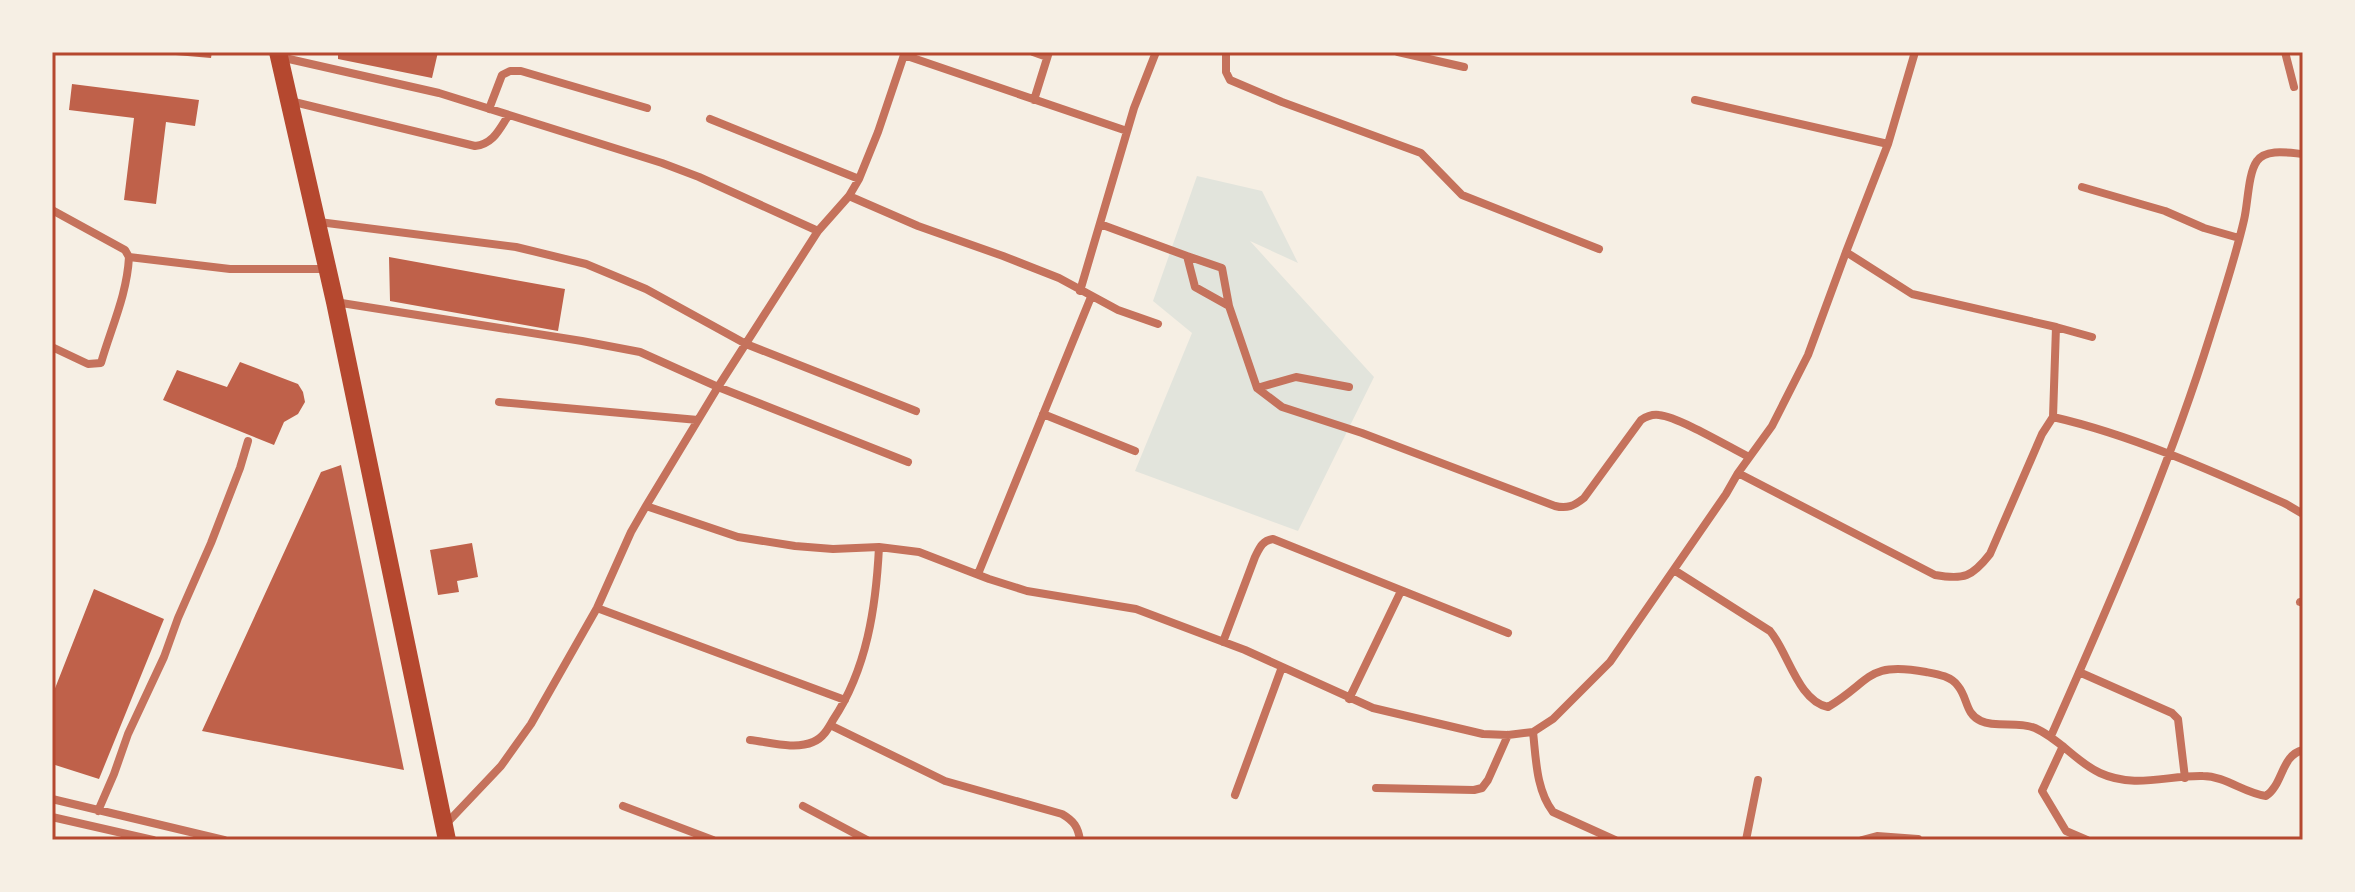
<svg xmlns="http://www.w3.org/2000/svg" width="2355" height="892" font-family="'Roboto Condensed',sans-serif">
<rect width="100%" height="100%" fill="#f6efe4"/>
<path fill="#e2e4dc" d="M1197,176l65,15 36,72 -48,-22 124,136 -76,154 -163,-60 57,-138 -39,-32z"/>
<path fill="#bf614a" d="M164,52h48l-1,6 -47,-4z
M338,52h100l-6,26 -94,-19z
M72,84l127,16 -4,26 -29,-4 -10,82 -32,-4 10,-82 -65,-8z
M389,257l176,32 -7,42 -168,-30z
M240,362l58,22 5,8 2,10 -7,12 -14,8 -10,23 -111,-45 14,-30 50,17z
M341,465l63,305 -202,-39 119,-259z
M472,543l6,34 -21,4 2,11 -21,3 -8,-45z
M94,589l70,30 -65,160 -47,-15v-68z"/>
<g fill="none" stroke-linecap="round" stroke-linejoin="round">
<path stroke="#c5725c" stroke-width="8" d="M1033,52l14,5
M1226,52v20l4,8 52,22 139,51 41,42 137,54
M1398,52l66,15
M2285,52l9,35
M904,55l223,76
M280,57l159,36 223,70 37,14 119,54
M1034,100l15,-48
M1695,100l193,44
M290,101l185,45c18,-2 24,-16 33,-30
M489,109l13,-34 8,-4h11l126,37
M710,119l149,60
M2082,187l83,24 39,17 35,10
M849,196l69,30 85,30 56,22 59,32 40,14
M52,210l73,40 4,7c-2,38 -18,71 -28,106l-13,1 -36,-17
M319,222l197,25 70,17 60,25 100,55 170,67
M1100,224l87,32 8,31 34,19 28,82 25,19 80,26 193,73c12,3 19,0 29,-8l57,-78c6,-4 11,-6 18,-5 20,2 70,32 90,42
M1846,252l66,42 144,33 -3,90
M1187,256l35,12 7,38
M129,257l101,12h98
M1080,291l54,-183 22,-56
M335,302l247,39 58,11 78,35 190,75
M2056,327l36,10
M1257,388l39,-11 53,10
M499,402l199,18
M1043,414l92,37
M1738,473l197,102c29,5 37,2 55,-21l52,-120 11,-17c79,18 159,54 233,87l17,10
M646,506l92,31 57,9 38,3 46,-2 40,5 70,27 38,12 109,18 109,41 128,58 110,26 25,1 25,-3 20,-13 57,-57 116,-168 12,-21 34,-47 36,-71 38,-103 42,-108 27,-92
M1674,570l96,61c18,21 28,70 58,76 44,-26 38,-46 98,-35 11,2 25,4 32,14 10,12 7,28 23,35 16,7 37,0 54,7 25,11 41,34 65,45 35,16 68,2 103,3 22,0 41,17 63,20 17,-11 15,-41 37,-46
M978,574l113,-277
M2300,602l3,1
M597,608l248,92
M1223,642l32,-85c5,-10 7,-16 18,-18l235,94
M2079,672l93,41 6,6 7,59
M1349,699l52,-108
M830,725l115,56 117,33c12,7 16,13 18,26
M1533,732c3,26 3,58 20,80l62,28
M2051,736c58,-131 116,-263 159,-400 12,-38 25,-77 34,-116 4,-16 4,-47 13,-59 9,-13 33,-8 46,-7
M750,740c19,2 45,10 63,2 10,-4 15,-13 20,-22 34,-51 43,-113 46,-173
M2063,746l-21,45 24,40 21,9
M1376,788l98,2 8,-2 6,-8 20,-45
M1235,795l47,-128
M52,799l172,41
M623,806l90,34
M803,806l64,34
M98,811l16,-37 14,-40 36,-77 14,-39 33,-75 29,-75 8,-27
M52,817l101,23
M445,825l56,-59 30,-42 66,-116 34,-76 15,-26 72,-119 100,-156 31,-35 10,-17 19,-47 27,-80
M1746,840l12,-60
M1862,840l15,-4 41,3"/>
<path stroke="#b5482f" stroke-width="18" d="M278,52l57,250 112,538"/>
</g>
<rect width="2355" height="892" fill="none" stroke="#f6efe4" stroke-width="108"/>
<rect x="54" y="54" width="2247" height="784" fill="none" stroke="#b5482f" stroke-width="3"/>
</svg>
